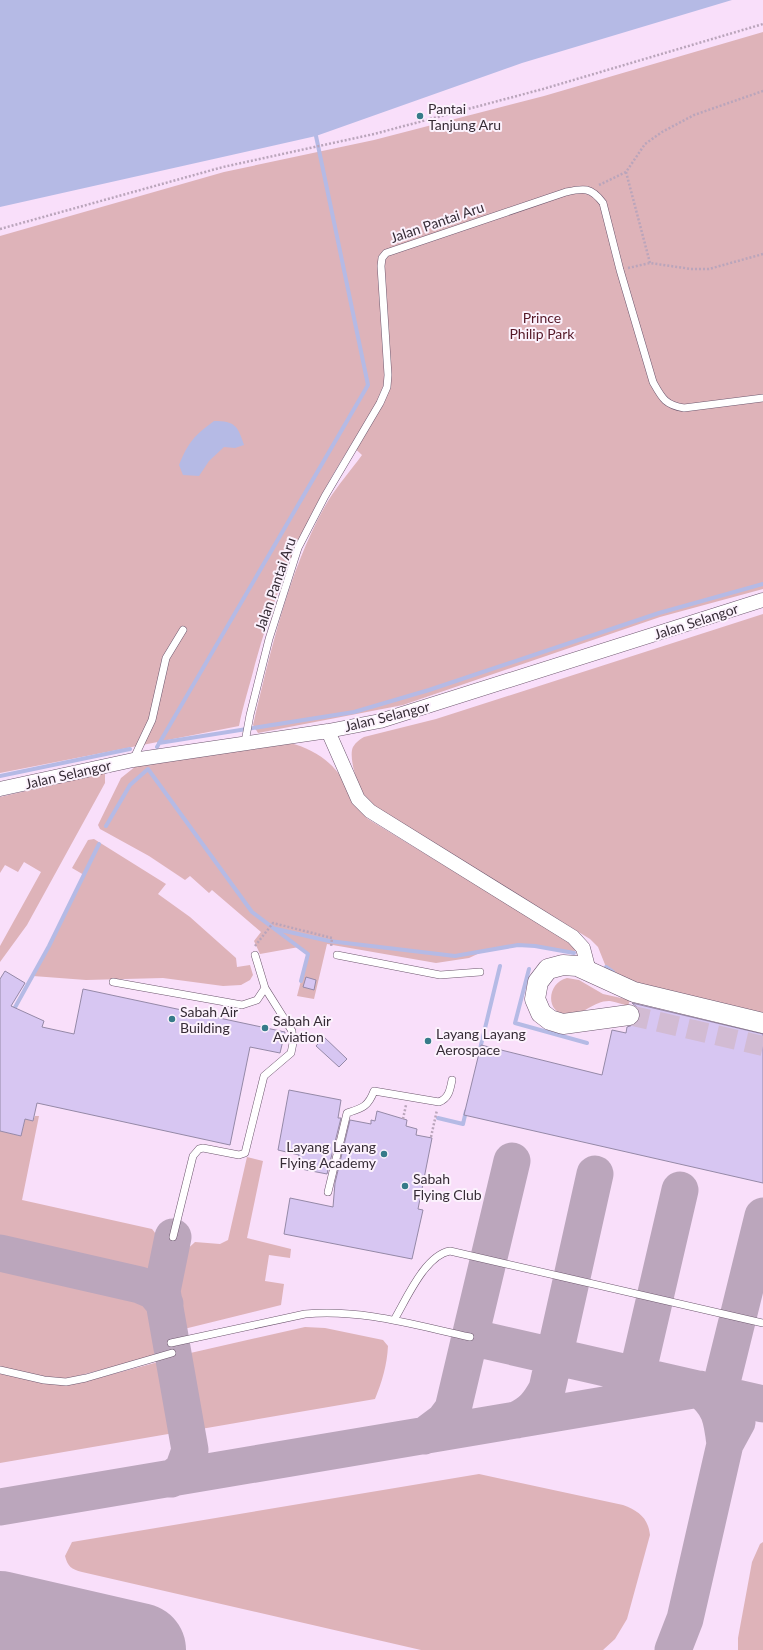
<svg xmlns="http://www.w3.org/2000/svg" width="763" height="1650" font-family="Lato,sans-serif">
<rect width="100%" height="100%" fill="#f9dffa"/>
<path fill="#deb3b9" d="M763,32v557l-103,28 -257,88 -145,28 -5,-8c17,-72 37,-160 75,-224 10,-16 23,-31 34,-46l-11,-10c-45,70 -74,140 -96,219 -5,21 -12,41 -16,62l-239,47v-537l224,-64 150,-32 170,-44z
M763,614v400l-130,-32 -27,-15 -8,-20 -8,-8 -211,-129c-5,-5 -10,-9 -14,-14 -7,-8 -17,-39 -12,-49 3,-5 7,-8 11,-10l72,-18z
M290,743c21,5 42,18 53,37 7,14 13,29 25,39l197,120 11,9 -2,5 -39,-7 -17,-1 -34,6 -15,7 -33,5 -109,-19 -13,55 -17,-3 11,-42 -9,-7 -39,7 -6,-13 7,-9 -49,-42 -3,3 -19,-17 -5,4 -36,-24 -49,-27 -2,-4 23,-47 15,-12z
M105,773v10l-78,142 -27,37v-16l41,-74 -17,-10 -6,10 -13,-7 -5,8v-76z
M94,839l72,45 -8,10 32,23 46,41 1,9 13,-2 3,10 -3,5 -9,5 -18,1 -60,-8 -77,2 -53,-4 51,-101 -12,-7 16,-28z
M567,978l12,2 24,14 27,6 -2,6c-6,-2 -12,-4 -18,-5 -16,-1 -28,16 -44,14 -21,-3 -19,-32 1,-37z
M35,1116h4l-17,84 130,29c11,12 9,28 4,41l-9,3 -26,-4 -121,-28v-110l21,5 4,-17 8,2z
M247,1157l16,4 -16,77 44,11 -1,9 -21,-3 -4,26 19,3 -3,21 -97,24c-6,-22 -11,-57 2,-78 2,-3 6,-6 9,-9l25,2 8,-4z
M0,1264c21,4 141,27 149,36 10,14 10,37 12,54l-95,25 -22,-2 -44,-10z
M305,1327l20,1 58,12 5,6c-1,19 -6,36 -13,53l-174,30 -5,-14 -10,-61z
M162,1361l12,72 -174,30v-91l87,9z
M479,1474l144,31c16,6 25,13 27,30l-23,84 -12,20 -12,11h-182l-339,-78c-11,-3 -14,-5 -17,-16l7,-14z
M763,1542v108h-25v-12l14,-76 8,-18z"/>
<path fill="#b5bae5" d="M0,0h732l-210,63 -206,73 -316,71z
M214,421c21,0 24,5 30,24l-9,3 -11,-1 -15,14 -10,15 -16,-1 -4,-10c10,-24 15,-29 35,-44z"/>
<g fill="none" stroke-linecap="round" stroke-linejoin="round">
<path stroke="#b5bae5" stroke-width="4" d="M159,743l195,-31 75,-22 230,-77 104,-29
M157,747l211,-362 -52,-249
M0,776l130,-27
M106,826l24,-41 18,-16 104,143 56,42 -7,27
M276,929l53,12 126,15 63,-11 17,1 39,7
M606,967l7,5
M529,969l-14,54 72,20
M13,1011l36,-65 50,-102
M480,1049l20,-83
M438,1118l25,6 3,-13"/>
<path stroke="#bba6bc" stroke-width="37" d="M512,1161l-42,176 293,67
M0,1253l140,32 14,6 11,13
M719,1394l44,-178
M624,1395l13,-20 43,-185
M516,1420c16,-7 23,-16 31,-31l48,-215
M424,1436l20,-15 9,-12 17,-72
M171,1479l12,-9 7,-20 -28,-159 11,-54
M0,1507l699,-118c21,15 23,30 26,55
M673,1650l12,-31 40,-175 12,-22"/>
<path stroke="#bba6bc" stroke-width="94" d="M0,1618l139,32"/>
</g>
<path fill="#d7c6f2" stroke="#9589a7" d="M5,971l20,12 -14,23 33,15 -2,6 32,7 9,-45 202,43 -5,21 -30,-6 -20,98 -193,-42 -4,18 -8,-2 -4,17 -21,-5v-152z
M306,977l10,3 -2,10 -11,-3z
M632,1003l131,31v149l-299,-68 17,-70 121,30 10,-45 14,3 1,-6 9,-3 3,-4 1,-6 -2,-6z
M324,1037l23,22 -8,8 -23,-21z
M289,1090l52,10 -3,18h3l-14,56 -31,-6 3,-13 -21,-5z
M377,1111l30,9 -1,6 11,3 -1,6 16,3 -14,71 5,1 -11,49 -128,-25 6,-36 43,9 2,-24 15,-63 21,4v-4l4,1z"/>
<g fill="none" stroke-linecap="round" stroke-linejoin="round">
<path stroke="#d2bbd3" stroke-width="20" stroke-dasharray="20 10" stroke-linecap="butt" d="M629,1015l134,31"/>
<defs>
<path id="service" d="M245,742l5,-27 19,-76 29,-91 27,-52 55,-93 7,-16 1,-12 -7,-109 1,-8 4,-5 180,-61c18,-4 25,-5 37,11l17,67 33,112c9,16 12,23 31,26l79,-10
M133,760l19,-40 14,-62 17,-28
M337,955l103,20 40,-3
M113,982l129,23 15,-5 8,-12 -10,-33
M328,1192l19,-79c15,-5 21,-6 27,-22l65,11c10,-4 11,-12 13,-22
M173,1237l20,-81 6,-7 4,-1 36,7 6,-2 19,-77 27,-23 2,-10 -1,-12 -27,-43
M394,1320c12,-20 31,-65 56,-69l313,72
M171,1343l134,-29c58,-5 109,11 165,23
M0,1370l44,10 22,2 20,-4 86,-25"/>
<path id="minor" d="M328,731l30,68 12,12 203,126 10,11 6,23
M0,789l133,-29 195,-29 52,-10 383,-121"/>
<path id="secondary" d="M629,1015l-66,9 -13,-4 -9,-7 -6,-14 3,-17 10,-13 15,-4 14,1 57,26 129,31"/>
</defs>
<use href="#service" stroke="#6d576e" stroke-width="8"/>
<use href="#minor" stroke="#6d576e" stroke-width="15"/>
<use href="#secondary" stroke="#6d576e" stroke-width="21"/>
<path stroke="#baa5bb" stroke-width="2.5" stroke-dasharray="2 2" stroke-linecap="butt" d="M626,172l24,91
M599,185l27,-13 19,-28 17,-12 32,-17 69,-24
M0,229l223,-62 151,-33 169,-45 220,-65
M628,268l22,-5 41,6h18l54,-15
M255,946l18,-23 59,15 -1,9
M403,1119l3,-14
M431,1137l6,-27"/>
<use href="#service" stroke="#fff" stroke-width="7"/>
<use href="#minor" stroke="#fff" stroke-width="14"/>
<use href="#secondary" stroke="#fff" stroke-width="20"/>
</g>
<g fill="#367b89" stroke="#fcf2fd" stroke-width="1.5">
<circle cx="420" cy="116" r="4"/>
<circle cx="172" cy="1019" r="4"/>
<circle cx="265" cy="1028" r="4"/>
<circle cx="428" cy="1041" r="4"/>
<circle cx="384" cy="1154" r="4"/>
<circle cx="405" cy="1186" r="4"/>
</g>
<g text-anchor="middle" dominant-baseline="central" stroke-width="4" stroke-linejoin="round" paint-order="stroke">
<g font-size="14" fill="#362c36" stroke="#fcf2fd" text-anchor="start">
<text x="428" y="108">Pantai<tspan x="428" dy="16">Tanjung Aru</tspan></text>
<text x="180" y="1011">Sabah Air<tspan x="180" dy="16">Building</tspan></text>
<text x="273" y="1020">Sabah Air<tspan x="273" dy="16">Aviation</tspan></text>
<text x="436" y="1033">Layang Layang<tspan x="436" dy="16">Aerospace</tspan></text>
<text x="376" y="1146" text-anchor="end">Layang Layang<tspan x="376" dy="16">Flying Academy</tspan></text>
<text x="413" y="1178">Sabah<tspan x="413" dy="16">Flying Club</tspan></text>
</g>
<g font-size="14" fill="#362c36" stroke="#fcf2fd">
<text transform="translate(437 222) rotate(-19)">Jalan Pantai Aru</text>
<text transform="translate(275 584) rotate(-71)">Jalan Pantai Aru</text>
<text transform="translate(696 621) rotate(-18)">Jalan Selangor</text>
<text transform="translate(387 716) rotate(-14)">Jalan Selangor</text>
<text transform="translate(68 774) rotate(-13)">Jalan Selangor</text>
</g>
<g font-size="14" fill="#561928" stroke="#fcf2fd">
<text x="542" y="317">Prince<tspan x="542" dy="16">Philip Park</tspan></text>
</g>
</g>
</svg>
